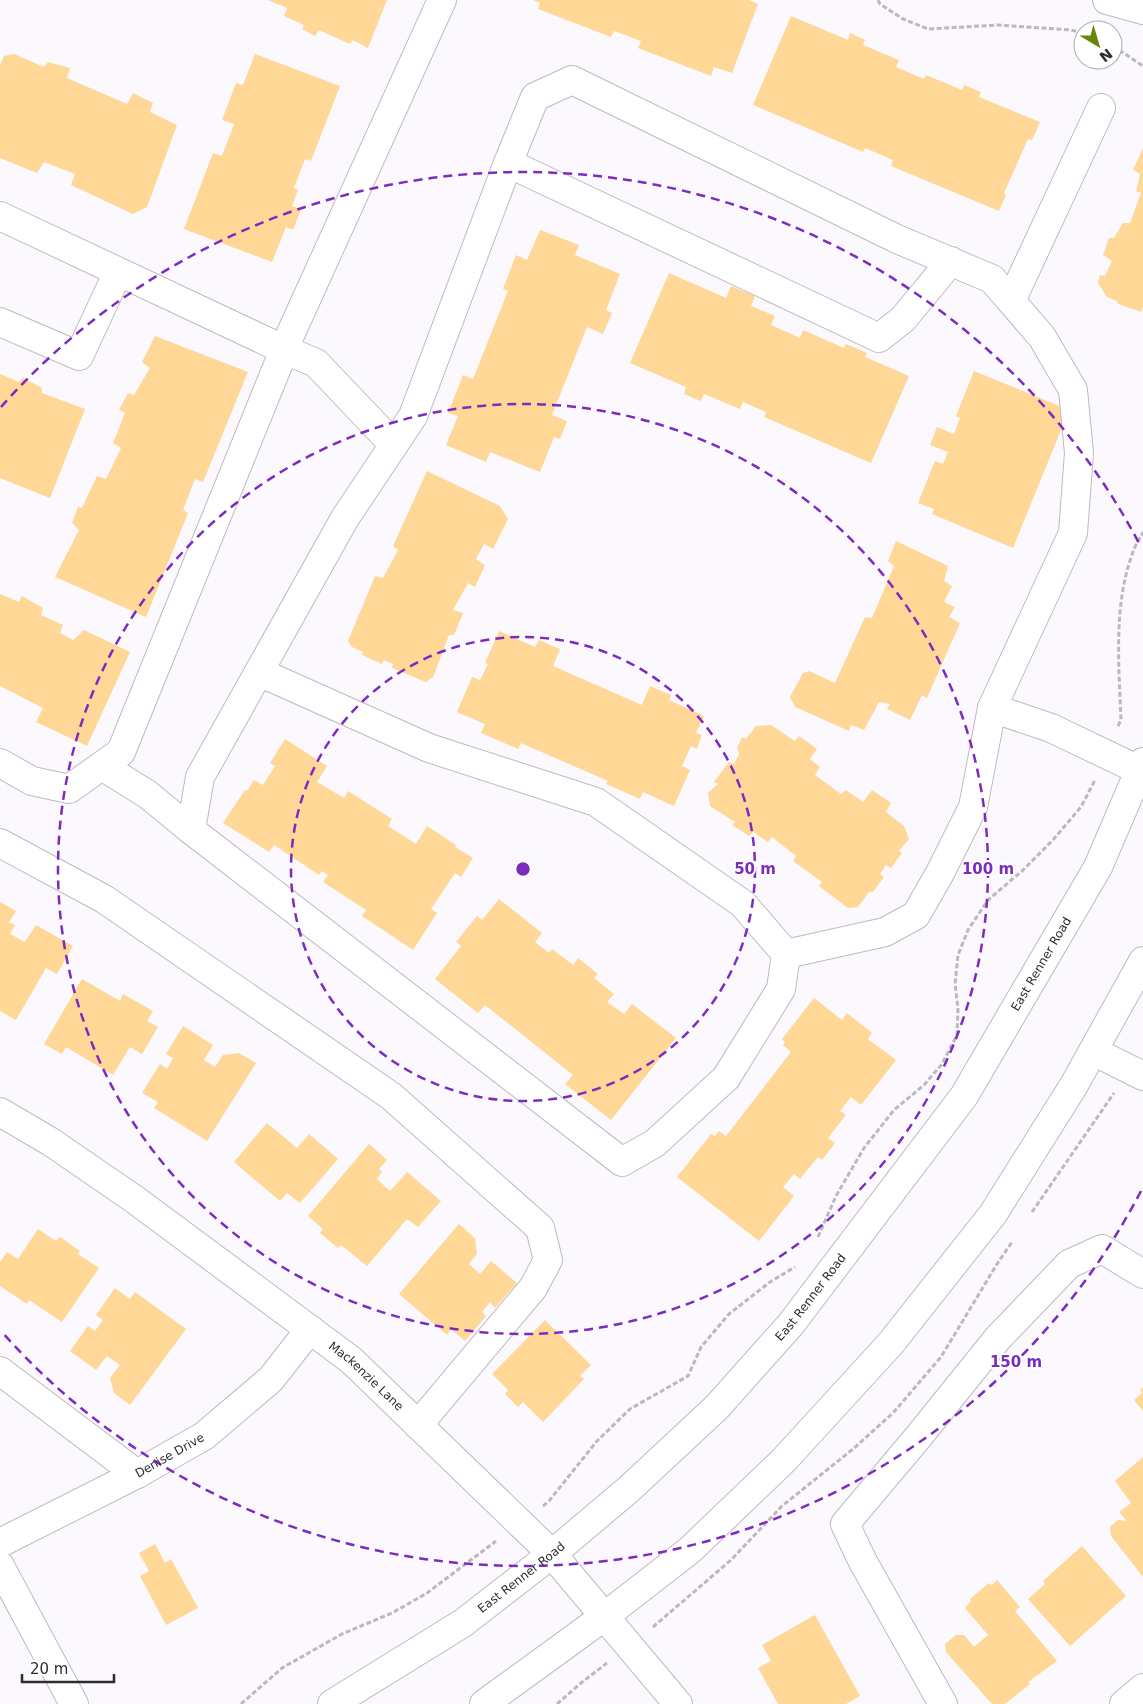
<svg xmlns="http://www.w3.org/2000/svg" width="1143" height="1704" font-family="'DejaVu Sans',sans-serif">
<rect width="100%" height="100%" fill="#fbf8fe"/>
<path fill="#ffd796" d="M268,0h119l-19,48 -15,-8 -3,4 -31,-14 -4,6 -13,-7 2,-4 -20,-9 3,-8z
M533,0h216l9,4 -26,69 -18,-6 -3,9 -73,-28 3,-7 -27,-10 -3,6 -73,-28 2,-6z
M791,16l57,24 2,-7 15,7 -2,5 36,15 -3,7 28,12 2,-4 36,15 2,-5 17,7 -2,5 61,25 -8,18 -4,-1 -24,54 2,2 -7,16 -108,-45 2,-6 -28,-12 -2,4 -110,-47z
M14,54l30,13 4,-5 22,6 -3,10 60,26 6,-11 20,10 -3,9 27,13 -30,82 -14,7 -62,-29 4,-11 -31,-12 -7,11 -37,-15v-93l4,-9z
M255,54l85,32 -29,75 -6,-2 -11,29 4,2 -6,16 9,3 -8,21 -7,-3 -14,35 -88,-33 29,-76 9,3 12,-32 -12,-4 14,-37 7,2z
M1143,148v159l-2,5 -23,-8 -1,-3 -10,-4 -9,-14 2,-8 5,1 7,-15 -9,-6 6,-17h5l9,-15h7l11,-30 -5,-2 4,-17 -7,-4z
M540,230l39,15 -4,10 45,19 -14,36 6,3 -9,21 -16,-7 -35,88 15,6 -7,18 -6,-2 -14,35 -50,-20 -4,10 -40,-17 12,-29 -10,-3 15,-38 10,4 35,-88 -5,-2 13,-34 11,5z
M669,273l57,25 5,-12 24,10 -4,10 24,10 -4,9 29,13 3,-8 41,18 2,-4 21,9 -2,4 44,19 -38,87 -107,-46 2,-5 -23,-10 -3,7 -36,-15 -3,7 -17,-7 2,-7 -56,-24z
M155,336l93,36 -45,110 -8,-3 -12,31 5,3 -42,104 -91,-40 24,-47 -7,-7 6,-16 4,1 15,-32 9,3 15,-31 -8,-5 12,-30 -6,-3 9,-17 6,2 16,-27 -8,-6z
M974,371l88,36 -2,6 7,2 -54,133 -81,-34 2,-5 -16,-6 17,-42 8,3 5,-12 -18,-7 7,-18 17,7 6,-16 -4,-2z
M0,374l19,8 4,-4 19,10v5l43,16 -35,89 -50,-20z
M427,471l73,35 8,13 -15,30 -9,-5 -8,15 9,6 -10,22 -7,-4 -15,27 10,3 -9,22h-5l-16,42 -7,5 -34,-14 1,-4 -9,-4 -2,4 -20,-9 1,-3 -11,-5 -4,-6 27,-65 8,2 15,-28 -5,-4z
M896,541l52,25 -4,15 8,5 -8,16 11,5 -6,10 11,6 -33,75 -5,-3 -12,25 -23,-11 3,-5 -11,-2 -15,28 -13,-5 -2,6 -54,-24 -5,-10 13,-24 6,-2 26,12 30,-66 7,1 22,-52 -6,-5z
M0,594l19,8 3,-6 21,12 -2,7 22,10 -3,8 13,7 11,-10 46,22 -43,94 -51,-24 7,-14 -43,-22z
M499,631l36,16 4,-7 21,9 -7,17 89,39 8,-19 21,9 -2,5 35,16 -8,17 6,2 -5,14 -6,-3 -9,20 8,4 -16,36 -31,-14 -3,7 -34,-15 2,-3 -87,-38 -3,6 -37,-16 4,-9 -28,-12 15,-35 8,3 8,-16 -3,-1z
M771,725l24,16 4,-5 18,13 -7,10 10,8 -5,8 26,19 5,-4 17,12 9,-12 19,13 -5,9 18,14 5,13 -10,12 3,2 -11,15 -5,-3 -6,9 4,3 -11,15h-4l-11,15 -10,1 -29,-22 3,-4 -29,-21 3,-5 -24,-19 -4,5 -15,-10 -4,4 -17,-11 3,-3 -25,-16 -2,-13 10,-9 -4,-2 15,-20 5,2 5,-10 -2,-6 5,-11 4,2 10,-13z
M285,739l42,27 -10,16 27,16 4,-7 44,28 -4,7 28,18 11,-18 29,19 -1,2 18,11 -12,19 -6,-4 -24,36 6,4 -24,37 -51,-34 4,-6 -43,-28 5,-7 -6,-4 -3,4 -45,-30 -5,7 -46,-29 22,-33 2,1 7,-11 9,5 12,-19 -5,-3z
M499,899l43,34 -7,9 14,11 3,-4 21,16 5,-7 20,16 -4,4 20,16 -7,8 17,12 8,-10 44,34 -65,82 -46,-36 8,-9 -88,-70 -7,8 -43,-34 26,-33 -5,-4 21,-26 5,4z
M0,902l16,9 -7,11 6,3 -5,9 15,8 11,-17 37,21 -16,28 -11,-6 -30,52 -16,-9z
M82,979l38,22 3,-7 30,17 -6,10 11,6 -16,27 -12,-7 -17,28 -47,-28 -4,7 -18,-10z
M814,998l28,22 5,-7 25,20 -4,6 28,21 -35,45 -10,-8 -11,14 6,4 -18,23 7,5 -13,17 -4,-3 -18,22 -6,-5 -11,13 11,9 -35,45 -82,-64 34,-43 4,2 4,-5 7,5 65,-84 -8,-7 2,-3 -3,-3z
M183,1026l30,19 -9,15 11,7 8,-12 16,-2 17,10 -49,78 -53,-33 4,-6 -16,-9 18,-29 7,5 6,-11 -7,-4z
M267,1123l30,25 12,-14 29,25 -38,44 -13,-10 -7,8 -46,-39z
M369,1144l18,16 -8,9 3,3 -5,7 13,12 17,-19 34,29 -23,26 -11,-8 -40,47 -26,-21 -3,3 -18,-15 3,-4 -15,-13z
M459,1224l16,14 2,16 -8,10 11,10 11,-13 26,22 -22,25 -5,-6 -8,10 4,4 -21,25 -14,-12 -4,6 -48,-41z
M38,1229l18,12 4,-4 20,14 -2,3 21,14 -37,54 -33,-22 -2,4 -27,-18v-24l7,-10 11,7z
M115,1288l15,11 5,-7 51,37 -56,76 -16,-12 -4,-15 10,-13 -13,-9 -11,14 -26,-19 18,-25 7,5 8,-11 -7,-5z
M545,1320l46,45 -11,11 4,3 -41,43 -20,-20 -5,5 -13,-13 3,-4 -16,-16z
M1143,1387v24l-9,-11 8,-7 -2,-3z
M1143,1457v120l-32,-41 -1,-9 8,-7 9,1 -8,-9 12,-9 -16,-22z
M155,1544l10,19 6,-4 27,49 -32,17 -26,-49 9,-5 -10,-18z
M1082,1546l44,50 -56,50 -42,-47 17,-15 -2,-3z
M997,1580l23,27 -5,4 42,50 -29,21 2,2 -25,20h-13l-46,-52 -1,-8 11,-9h8l10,12 14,-12 -23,-27 6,-7 -1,-2 19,-16 3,2z
M815,1615l45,81 -14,8h-68l-20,-36 13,-7 -9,-16z"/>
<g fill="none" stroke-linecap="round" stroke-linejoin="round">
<defs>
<g id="minor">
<path d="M508,163l371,175 24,-19 48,-58"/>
<path d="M0,216l285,134 31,13 78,82"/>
<path d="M1011,301l90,-193"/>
<path d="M0,322l79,34 39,-84"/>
<path d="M259,672l170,76 167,54 147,102 43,50 -5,35 -55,89 -71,65 -33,19 -431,-332 9,-53 145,-259 68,-102 95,-253 27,-66 37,-17 325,159 95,40 50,58 31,53 6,63 -6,80 -81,175 -19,99 -33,66 -24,42 -31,17 -99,22"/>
<path d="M992,708l59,20 88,42"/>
<path d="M0,763l32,18 37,8 52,-37 170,-419 151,-333"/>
<path d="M102,766l45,28 44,36"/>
<path d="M0,843l104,56 287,197 149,132 8,32 -15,28 -115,137"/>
<path d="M1093,1051l50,25"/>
<path id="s1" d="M0,1112l51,30 83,57 217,161 201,194 126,150"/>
<path d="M0,1371l137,103"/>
<path id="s2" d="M0,1543l137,-69 67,-38 67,-57 39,-50"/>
<path d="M0,1566l74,138"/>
<path d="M943,1704l-81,-144 -17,-36 74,-88 79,-98 71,-74 33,-15 41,25"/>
<path d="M1124,1704l19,-16"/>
</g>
<g id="major">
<path d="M1107,0l36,10"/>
<path id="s3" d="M332,1704l131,-81 89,-69 77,-65 88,-82 74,-83 173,-228 134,-229 45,-105"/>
<path d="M484,1704l121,-88 85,-66 94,-90 107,-117 102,-129 81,-129 69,-124"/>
</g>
</defs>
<use href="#minor" stroke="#bfb9c3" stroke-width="30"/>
<use href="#major" stroke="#bfb9c3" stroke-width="30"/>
<path stroke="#bbb8be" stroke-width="3" stroke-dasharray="5 2.5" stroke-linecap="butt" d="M878,0l2,4 23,15 25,10 70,-4 73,5 12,3
M1113,46l30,20
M1118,726l3,-6c-2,-55 -8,-115 12,-168 2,-7 7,-13 10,-20
M1032,1212l82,-119
M818,1237l18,-41 28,-48 30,-38 30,-25 18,-21 15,-29 1,-26 -3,-25 3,-29 10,-25 20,-30 34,-29 30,-30 29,-34 14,-27
M543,1506l6,-5 48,-60 33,-32 58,-33 13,-29 28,-33 41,-32 25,-15
M653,1627l78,-67 51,-54 71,-57 40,-36 48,-56 56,-93 15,-22
M241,1704l41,-36 60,-34 50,-21 35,-20 69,-52
M557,1704l24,-21 26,-20"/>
<use href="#minor" stroke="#fff" stroke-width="28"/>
<use href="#major" stroke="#fff" stroke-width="28"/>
</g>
<g fill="none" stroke="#7b2cbf" stroke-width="2.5" stroke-dasharray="9 6">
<circle cx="523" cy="869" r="232"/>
<circle cx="523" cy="869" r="465"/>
<path d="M1141 1191A697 697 0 0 1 1 1331M1 407A697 697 0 0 1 1141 547"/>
</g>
<g text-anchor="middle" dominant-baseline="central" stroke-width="4" stroke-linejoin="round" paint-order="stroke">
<g font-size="12" fill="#2f2c31" stroke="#fff">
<text stroke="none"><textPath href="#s3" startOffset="1038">East Renner Road</textPath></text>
<text stroke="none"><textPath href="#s3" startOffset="632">East Renner Road</textPath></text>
<text stroke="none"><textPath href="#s1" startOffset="452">Mackenzie Lane</textPath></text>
<text stroke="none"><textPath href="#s2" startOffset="191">Denise Drive</textPath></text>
<text stroke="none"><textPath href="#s3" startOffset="228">East Renner Road</textPath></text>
</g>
</g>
<circle cx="523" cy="869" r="8" fill="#7b2cbf" stroke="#fff" stroke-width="2.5"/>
<g font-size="15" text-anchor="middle" font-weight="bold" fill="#7b2cbf" stroke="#fff" stroke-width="4" stroke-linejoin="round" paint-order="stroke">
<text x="755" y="874">50 m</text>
<text x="988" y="874">100 m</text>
<text x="1016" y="1367">150 m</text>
</g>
<g transform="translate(1098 45) rotate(142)"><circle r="24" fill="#ffffff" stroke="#acabad"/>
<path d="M0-4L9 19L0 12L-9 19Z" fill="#668809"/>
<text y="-8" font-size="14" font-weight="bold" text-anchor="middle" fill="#2f2c31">N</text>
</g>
<path d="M22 1674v8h92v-8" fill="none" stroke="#2f2c31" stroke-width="2.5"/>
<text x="30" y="1674" font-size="15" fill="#2f2c31" stroke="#ffffff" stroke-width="4" paint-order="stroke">20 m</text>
</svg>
